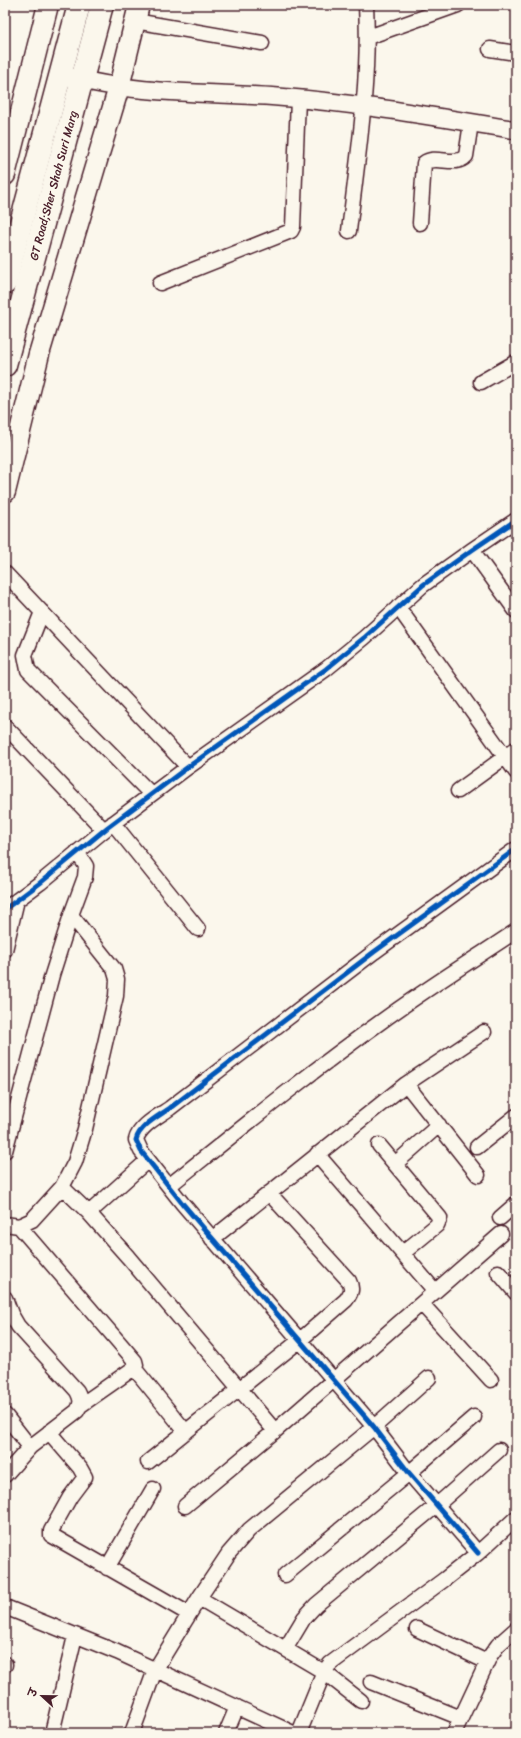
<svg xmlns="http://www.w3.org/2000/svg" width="521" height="1738" font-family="Sriracha,'Playpen Sans Deva',sans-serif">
<rect width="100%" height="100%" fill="#fbf7ec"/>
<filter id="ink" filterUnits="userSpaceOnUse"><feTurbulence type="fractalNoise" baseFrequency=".025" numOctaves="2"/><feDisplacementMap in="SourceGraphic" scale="8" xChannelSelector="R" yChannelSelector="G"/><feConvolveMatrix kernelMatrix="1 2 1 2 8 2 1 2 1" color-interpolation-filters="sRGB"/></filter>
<g filter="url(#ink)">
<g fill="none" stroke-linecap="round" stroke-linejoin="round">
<defs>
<path id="minor" d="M135,21l127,22
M368,37l90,-32
M490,49l26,4
M420,223l4,-60c12,-9 31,5 42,-7l5,-33
M349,231c9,-75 21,-151 17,-226
M160,283l131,-52 2,-4 5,-128
M481,382l35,-20
M472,550l44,61
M5,573l183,194
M398,607l118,165
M42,612l-17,43 3,15 123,124
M5,726l99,104
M458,791l58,-42
M113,823l85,106
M5,909l35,-26 68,-56 80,-60 138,-98 38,-31 59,-53 49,-35 44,-30
M5,950l12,-50
M406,1084l72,91
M379,1145l61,73 -3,7 -34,28
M477,1147l39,-31
M5,1151l47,-176 19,-60 14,-38 1,-11 -9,-14
M317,1154l118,137
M395,1164l44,-39
M169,1186c70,-56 140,-113 213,-165 44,-32 89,-60 134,-90
M62,1187l27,26 39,44 147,174 226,-197
M89,1213l59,-53
M500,1218l16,-14
M5,1224l14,2 13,-6 30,-33 13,-25 10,-33 31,-133 1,-17 -3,-10 -43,-54
M19,1226l116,135 1,4 -2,3 -53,37
M212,1239l194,-155 78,-52
M498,1272l18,21
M5,1298l6,16 7,12 59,65c4,8 5,12 0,20l-47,36 -25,28
M422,1304l69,76
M134,1368l52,64
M5,1415l25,32
M49,1432l31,36 5,9 -15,20 -19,34v4l138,79
M148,1462l151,-121 47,-41c5,-7 7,-11 3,-19l-80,-88
M185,1506l90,-75
M478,1553l-69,-80 -35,-46 -192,-224 -41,-52 -5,-11c3,-14 23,-24 34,-32l204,-156 142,-103
M107,1568l46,-79
M285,1575l124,-102 65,-56
M199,1598l125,74 37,29
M5,1607l112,45 176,81
M417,1629l70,33
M286,1648l18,-30 12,-13 121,-100 62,-55
M5,1664v1
M371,1682l90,36
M52,1733l23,-97
M132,1733l23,-63 44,-72 30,-45 20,-23 125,-103 55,-49
M226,1733l11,-26
M299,1733l25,-61 6,-8 115,-85 33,-26 38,-35
M454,1733l36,-77 8,-11 18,-16"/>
<path id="tertiary" d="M70,77c67,18 140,15 208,20 80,6 159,20 238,33"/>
<path id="secondary" d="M5,175l43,-170
M5,492l34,-138 80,-267 20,-82"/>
<g id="primary">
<path d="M5,283l74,-278"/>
<path id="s1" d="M5,365l97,-360"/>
</g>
</defs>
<use href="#minor" stroke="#4a1f2b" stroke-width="17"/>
<use href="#tertiary" stroke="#4a1f2b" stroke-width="20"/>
<use href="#secondary" stroke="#4a1f2b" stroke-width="23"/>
<use href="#primary" stroke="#4a1f2b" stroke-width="25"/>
<use href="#minor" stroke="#fbf7ec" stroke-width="14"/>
<use href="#tertiary" stroke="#fbf7ec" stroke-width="17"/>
<use href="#secondary" stroke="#fbf7ec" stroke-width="20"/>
<use href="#primary" stroke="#fbf7ec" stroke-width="22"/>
<defs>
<path id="cycleway" d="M5,909l35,-26 68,-56 80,-60 138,-98 38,-31 59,-53 49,-35 44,-30
M478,1553l-69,-80 -35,-46 -192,-224 -41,-52 -5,-11c3,-14 23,-24 34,-32l204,-156 142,-103"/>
</defs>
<use href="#cycleway" stroke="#fbf7ec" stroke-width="8"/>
<use href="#cycleway" stroke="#0057b8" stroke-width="5"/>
</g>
</g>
<g text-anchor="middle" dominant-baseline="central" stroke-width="4" stroke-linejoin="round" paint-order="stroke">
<g font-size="12" fill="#4a1f2b" stroke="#fbf7ec">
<text stroke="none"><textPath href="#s1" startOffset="186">GT Road;Sher Shah Suri Marg</textPath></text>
</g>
</g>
<rect width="521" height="1738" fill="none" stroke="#fbf7ec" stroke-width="20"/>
<rect x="10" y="10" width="501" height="1718" fill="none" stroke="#4a1f2b" stroke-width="1.5" filter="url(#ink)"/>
<g transform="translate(42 1696) rotate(292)" stroke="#fbf7ec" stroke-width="3" paint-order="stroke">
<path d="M0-3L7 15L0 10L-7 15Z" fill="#4a1f2b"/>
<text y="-6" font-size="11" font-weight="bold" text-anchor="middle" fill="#4a1f2b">उ</text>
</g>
</svg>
